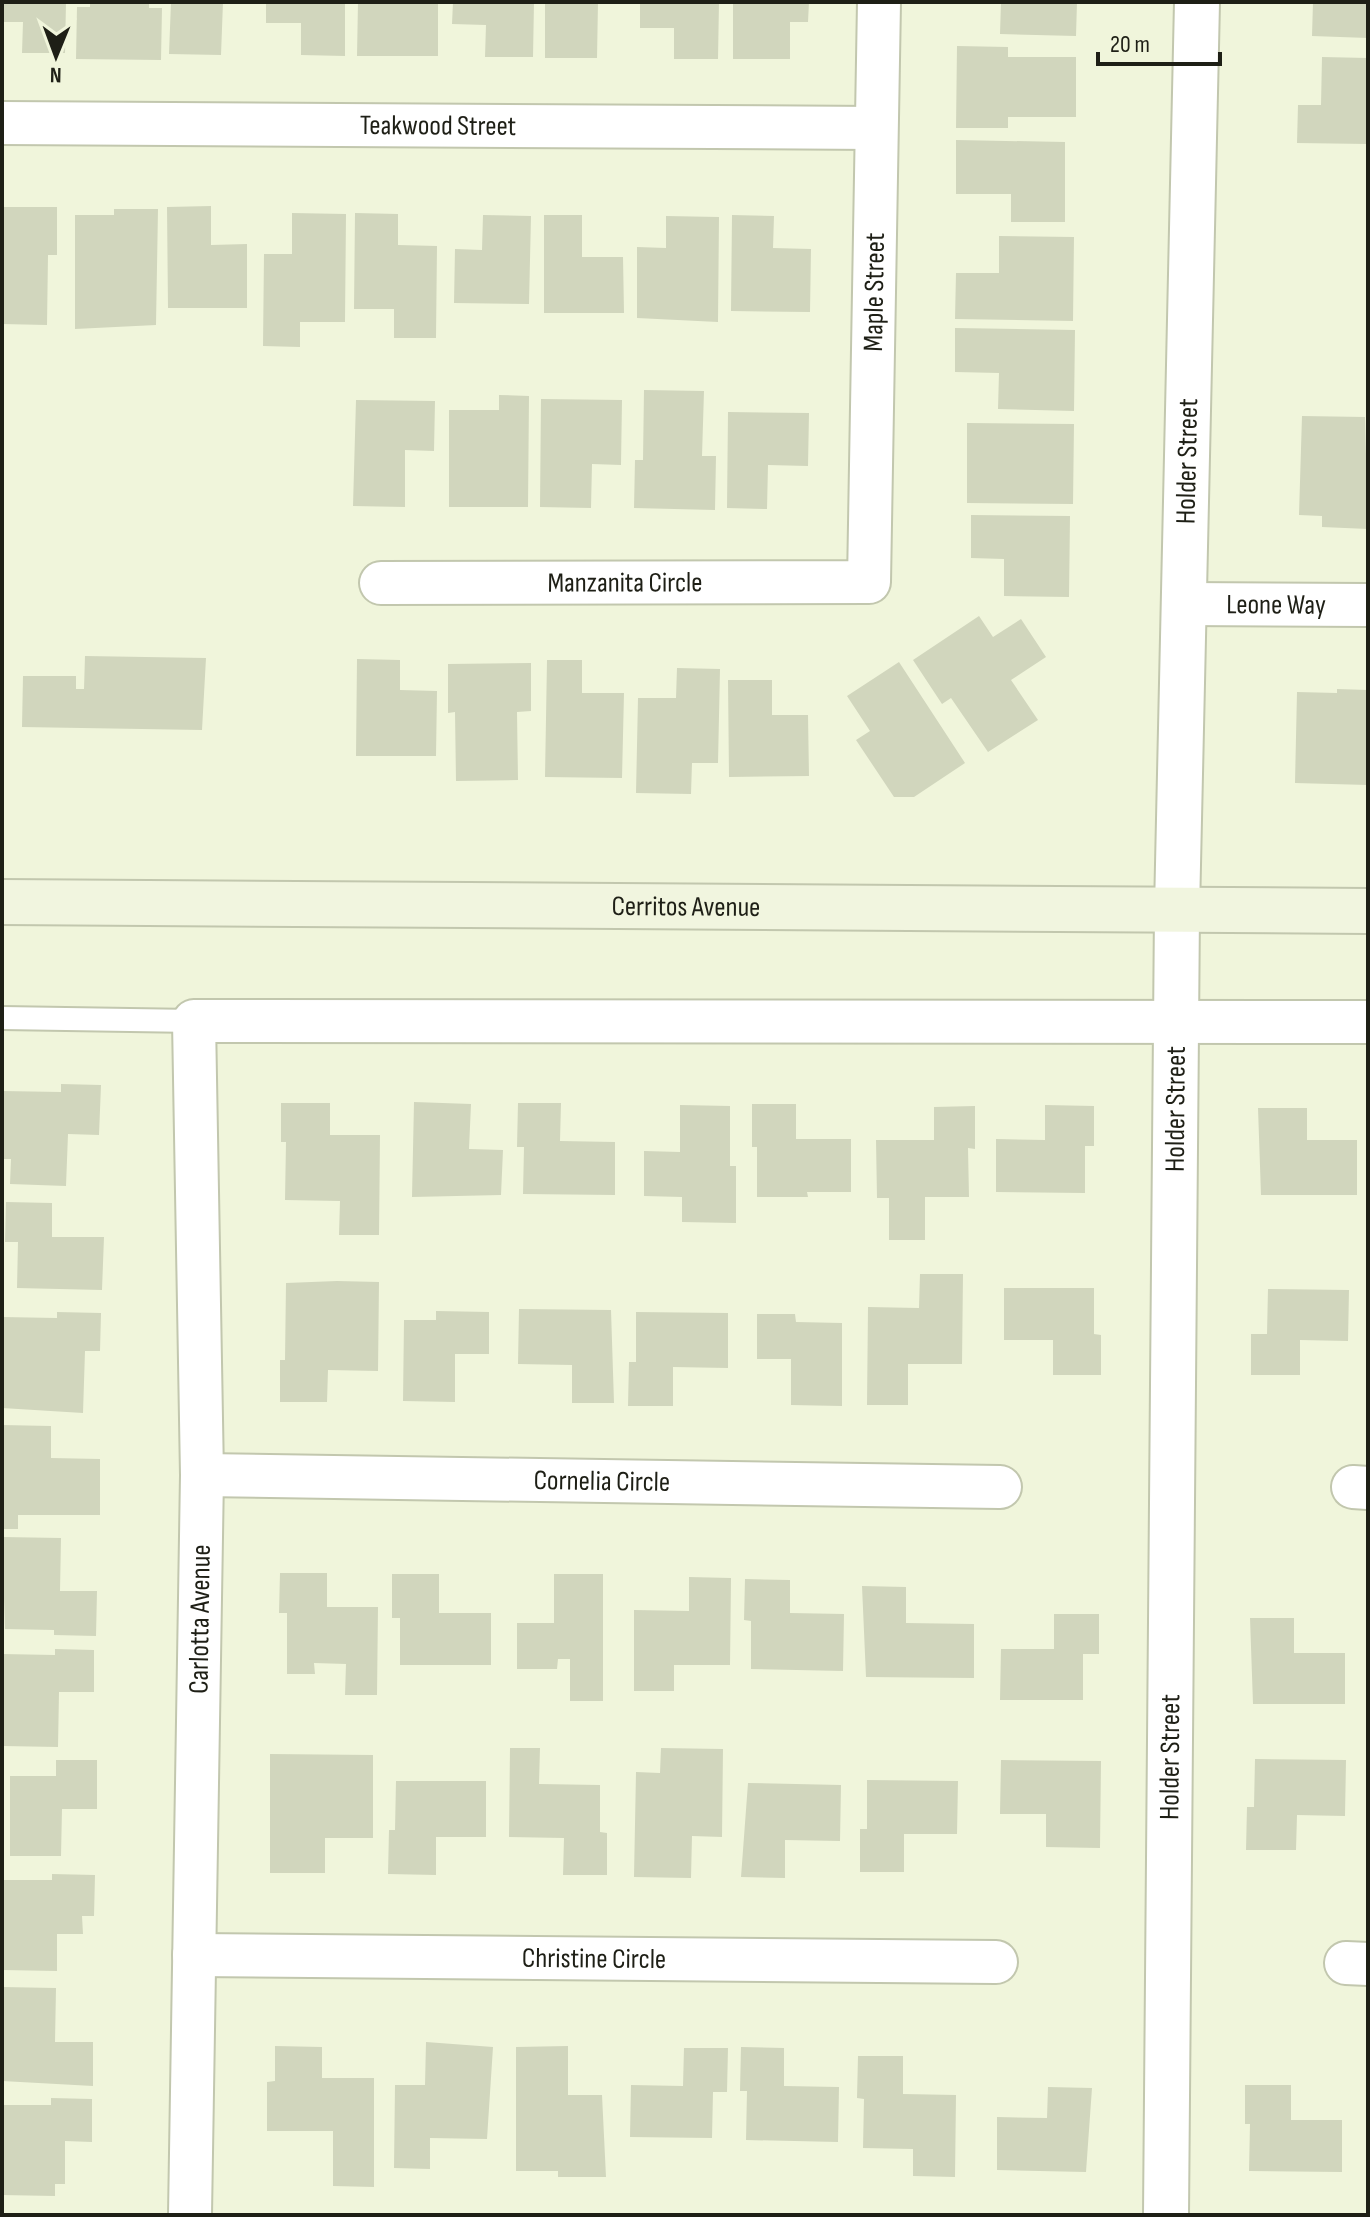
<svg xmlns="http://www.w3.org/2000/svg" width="1370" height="2217" font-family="'Sofia Sans Condensed',sans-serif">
<rect width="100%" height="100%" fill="#f0f5db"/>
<path fill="#d1d6bd" d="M2,2h64l-1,51h-43l1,-31h-21z
M90,2h59v6h13l-1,52 -85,-1 1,-52h13z
M171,2h52l-2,53 -52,-1z
M266,2h79v54l-44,-1v-32h-35z
M358,2h80v54h-81z
M453,2h81l-1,55h-48l1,-32 -34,-1z
M545,2h53l-1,56h-52z
M640,2h79l-1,57h-44v-31h-34z
M733,2h76l-1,20h-18v37h-57z
M1001,2h76l-1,34 -76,-2z
M1313,2h55v36l-56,-2z
M957,46l51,1v10h68v60h-68v11h-52z
M1322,57l46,1v86l-71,-1 1,-38h23z
M956,140l109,2v80h-54v-28h-55z
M211,206v39l36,-1v64h-79l-1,-101z
M2,207h55v48h-9l-1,70 -45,-1z
M114,209h44l-2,116 -81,4v-114h39z
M292,213l54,1 -1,108h-45v25l-37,-1 1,-92h28z
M355,213l43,1v31l39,1 -1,92h-42v-29h-40z
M483,215l48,1 -2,88 -75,-1 1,-54 27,1z
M544,215h38v42h41l1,56h-80z
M732,215l42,1 -1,32 38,1 -1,63 -79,-1z
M666,216l53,1 -1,105 -81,-4v-71l29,1z
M999,236l75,1 -1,84 -118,-2 1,-46h43z
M955,328l120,2 -1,81 -76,-2 1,-36 -44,-1z
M644,390l60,1 -2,65h14l-1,54 -81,-2 1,-48h8z
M499,395l30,1 -1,111h-79v-97h50z
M541,399l81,1 -1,65 -29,-1 -1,44 -51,-1z
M356,400l79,1 -1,50 -29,-1v57l-52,-1z
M728,412l81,1 -1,53 -40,-1 -1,44 -40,-1z
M1302,416l63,1 3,112 -46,-2v-11l-23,-1z
M967,423l107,1 -1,80 -106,-1z
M971,515l99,1 -1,81 -65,-1v-37l-33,-1z
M979,616l14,21 28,-18 25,38 -35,23 27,40 -50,32 -37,-54 -9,6 -29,-44z
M85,656l121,2 -4,72 -180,-3 1,-51h53v13h8z
M357,659l43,1v30l37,1 -1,65h-80z
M547,660h35v33h42l-2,85 -77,-1z
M899,662l66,101 -51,34h-20l-38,-57 14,-9 -23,-35z
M531,663v48l-14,1 1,68 -62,1 -1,-69 -7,1v-49z
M677,668l43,1 -2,94h-26l-1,31 -55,-1 2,-95h38z
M728,680h44v35h36l1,61 -80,1z
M1337,689l31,1v95l-73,-2 2,-91 40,1z
M61,1084l40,1 -2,50 -31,-1 -2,52 -56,-2 1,-25h-9v-68l59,1z
M414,1102l57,2 -2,45 34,1 -2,45 -89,2z
M281,1103h49v32h50l-1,100h-40l1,-34 -55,-1 1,-58h-5z
M518,1103h43l-1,38 55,1v53l-92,-1 1,-47h-7z
M752,1104h44v35h55v53h-44l1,5h-51v-50h-5z
M680,1105l50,1v60h6v57l-54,-1v-25l-38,-1v-45l36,1z
M1045,1105l49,1v40h-9v47l-89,-1v-53l49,1z
M975,1106v43l-7,-1 1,49h-44v43h-36v-42h-12l-1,-58h58v-33z
M1258,1108h49v32h50v55h-96z
M6,1202l46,1v34h52l-2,53 -85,-2 1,-46h-13z
M920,1274h43l-1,90h-54v41h-41l1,-98 51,1z
M337,1281l42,1 -1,89 -50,-1 -1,32h-47v-42h5l1,-77z
M1004,1288h90v46l7,1v40h-48v-35h-49z
M1268,1289l81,1 -1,51 -48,-1v35h-49v-41h16z
M519,1309l92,1 3,93h-42v-38l-54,-1z
M436,1311l53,1v42h-34v48l-52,-1 1,-81h32z
M57,1312l44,1 -1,38h-15l-2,62 -81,-5v-91l55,1z
M636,1312l92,1v55l-55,-1v39h-45l1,-44h7z
M757,1314h38l1,8 46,1v83l-51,-1v-46h-34z
M2,1425l49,1v32l49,1v56h-82v14h-16z
M2,1537l59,1 -1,53h37l-1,45 -42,-1v-5l-49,-1z
M280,1573h47v34h51l-1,88h-32l1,-31 -32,-1 1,11h-28v-61h-8z
M392,1574h47v39h52v52h-91v-47h-8z
M554,1574h49v127h-33v-42h-12l-1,10h-40v-46h37z
M689,1577l42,1 -1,87h-56v26h-40v-81l55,1z
M745,1579l45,1v33l54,1 -1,57 -92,-2v-48l-7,-1z
M862,1586l44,1v36l68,1v54l-108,-1z
M1054,1614h45v40h-16v46h-83l1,-51h53z
M1250,1618h44v35h51v51h-92z
M55,1649l39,1v42h-35l-1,55 -55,-1 -1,-92 53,1z
M510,1748h30l-1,36 61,1v47l7,1v42h-44l1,-37 -55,-1z
M661,1748l62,1 -1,88 -30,-1 -1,42 -57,-1 2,-105 24,1z
M270,1754l103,1v83h-48v35h-55z
M1255,1759l91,1 -1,56 -48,-1 -1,35h-50l1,-43h7z
M56,1760h41v49h-35l-1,47h-51v-80h46z
M1001,1760l100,1 -1,87 -54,-1v-33h-46z
M867,1780l91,1 -1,53h-53v38h-44v-43h7z
M396,1781h90v56h-50v38l-48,-1 1,-44h6z
M748,1783l93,2 -1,56 -55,-1v38l-44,-1z
M52,1874l43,1 -1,41h-12l1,18h-26v37l-55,-1v-90h50z
M2,1987l54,1 -1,54h38v44l-91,-5z
M426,2042l67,5 -6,92 -57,-1v31l-36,-1 1,-83h30z
M275,2046l47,1v31h52v109l-41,-1v-55h-66v-49l8,-1z
M568,2046v49h34l4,82h-48v-6h-42v-124z
M741,2047l43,1v38l55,1 -1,55 -92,-2 1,-49h-7z
M684,2048h44l-1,44h-14l-1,46 -82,-1 1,-52 52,1z
M858,2056h45v38l53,1 -1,82 -42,-1v-27l-50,-1 1,-49 -7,-1z
M1245,2085h46v35h51v52l-93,-1 1,-47h-5z
M1048,2087l44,1 -6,84 -89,-2v-53l50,1z
M51,2098l41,1v43l-27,-1v43h-10v12l-53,-1v-90h49z"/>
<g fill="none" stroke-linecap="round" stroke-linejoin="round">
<defs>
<path id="service" d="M2,1018l192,3"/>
<g id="minor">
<path id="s1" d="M2,123l874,5"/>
<path id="s2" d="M381,583l488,-1 10,-580"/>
<path id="s3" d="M1184,604l184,1"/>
<path id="s4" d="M202,1475l798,12"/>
<path d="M1353,1487l15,1"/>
<path id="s5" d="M194,1955l802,7"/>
<path d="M1346,1963l22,1"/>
<path id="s6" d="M190,2215l12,-740 -8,-454 1174,1"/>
</g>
<g id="tertiary">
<path id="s7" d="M1166,2215l11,-1305 20,-908"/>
</g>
<g id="secondary">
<path id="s8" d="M2,902l1366,9"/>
</g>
</defs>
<use href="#service" stroke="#c2c7ae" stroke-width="26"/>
<use href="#minor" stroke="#c2c7ae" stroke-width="46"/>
<use href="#tertiary" stroke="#c2c7ae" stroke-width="48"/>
<use href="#secondary" stroke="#c2c7ae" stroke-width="48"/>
<use href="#service" stroke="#fff" stroke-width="22"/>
<use href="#minor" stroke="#fff" stroke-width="42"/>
<use href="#tertiary" stroke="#fff" stroke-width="44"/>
<use href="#secondary" stroke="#f1f5df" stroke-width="44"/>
</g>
<g text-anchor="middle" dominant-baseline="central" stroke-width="6" stroke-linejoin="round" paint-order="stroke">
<g font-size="28" fill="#1e1f16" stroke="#f0f5db">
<text stroke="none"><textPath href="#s1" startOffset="436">Teakwood Street</textPath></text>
<text stroke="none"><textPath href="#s2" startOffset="778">Maple Street</textPath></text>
<text stroke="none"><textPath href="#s7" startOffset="1754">Holder Street</textPath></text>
<text stroke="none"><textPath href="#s2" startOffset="244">Manzanita Circle</textPath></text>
<text stroke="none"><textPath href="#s3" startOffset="92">Leone Way</textPath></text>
<text stroke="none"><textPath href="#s8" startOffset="684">Cerritos Avenue</textPath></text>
<text stroke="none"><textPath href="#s7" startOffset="1106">Holder Street</textPath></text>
<text stroke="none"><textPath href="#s4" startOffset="400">Cornelia Circle</textPath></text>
<text stroke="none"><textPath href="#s6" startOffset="596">Carlotta Avenue</textPath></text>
<text stroke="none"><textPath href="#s7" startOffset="458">Holder Street</textPath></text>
<text stroke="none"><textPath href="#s5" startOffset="400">Christine Circle</textPath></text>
</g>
</g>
<rect width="1370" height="2217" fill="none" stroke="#1e1f16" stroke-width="8"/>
<g transform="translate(56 56) rotate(181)" stroke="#f0f5db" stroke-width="6" paint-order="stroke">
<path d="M0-6L14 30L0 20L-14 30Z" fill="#1e1f16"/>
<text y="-12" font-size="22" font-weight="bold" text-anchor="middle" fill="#1e1f16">N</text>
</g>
<path d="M1098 52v12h122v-12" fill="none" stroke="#1e1f16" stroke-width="4"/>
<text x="1110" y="52" font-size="24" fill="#1e1f16" stroke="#f0f5db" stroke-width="6" paint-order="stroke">20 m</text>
</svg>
